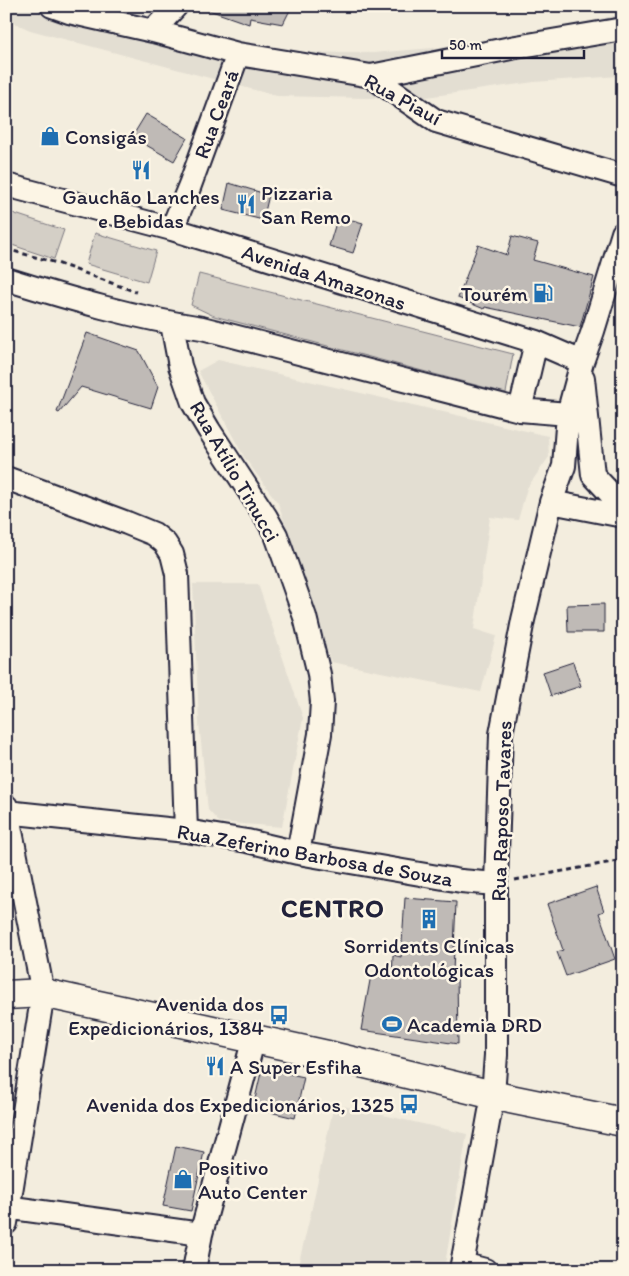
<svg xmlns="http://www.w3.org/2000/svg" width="629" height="1276" font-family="Itim,sans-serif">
<rect width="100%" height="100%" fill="#f3edde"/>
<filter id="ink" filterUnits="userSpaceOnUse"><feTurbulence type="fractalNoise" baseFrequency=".02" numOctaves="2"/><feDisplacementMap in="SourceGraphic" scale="10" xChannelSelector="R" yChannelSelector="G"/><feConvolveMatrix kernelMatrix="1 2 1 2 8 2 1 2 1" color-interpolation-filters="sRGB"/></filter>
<g filter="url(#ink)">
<path fill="#e3ded2" d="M6,6h71l192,46 104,1 109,-9 132,-28 5,60 -85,6 -122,17 -135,-3 -247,-66 -24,-11z
M218,360l330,76 1,21 -22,31 -9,32 -28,-3 -16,112 22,7 -15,56 -150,-30 -53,-159 -34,-46 -46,-86z
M193,584h65l45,134 -21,109 -63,-5 -11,-12 -9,-87z
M334,1104l133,30 -23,136h-147l13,-53z"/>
<path fill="#d4cfc6" stroke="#7b7880" d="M6,211l58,19 -10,29 -48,-16z
M95,233l61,18 -9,31 -61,-18z
M199,274l314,80 -7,39 -292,-77 -23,-11z"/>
<path fill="#bfbab6" stroke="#22223b" d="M206,6h86l-9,18 -33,-6 -1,6 -43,-15z
M146,114l41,24 -13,23 -42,-24z
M229,183l40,12 -6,25 -40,-10z
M338,216l25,7 -10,30 -24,-7z
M512,236l26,7 -5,17 61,17 -14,50 -95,-20 -1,2 -26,-11 20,-53 29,10z
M87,333l52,18 19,36 -7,21 -70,-21 -22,26 -2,-1z
M604,604v28h-36l-1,-27z
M573,662l8,24 -30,10 -8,-24z
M596,887l8,24 -5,2 16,46 -49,17 -9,-24 6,-2 -16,-46z
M405,898l51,4 -3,70 4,1 1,71 -97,-14 10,-55 21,4 1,-24 8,2z
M262,1068l42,9 -9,41 -42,-10z
M176,1146l28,6 -13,59 -28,-5z"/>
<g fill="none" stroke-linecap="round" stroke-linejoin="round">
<defs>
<path id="minor" d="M52,6l17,6 84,19 85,23 133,22 65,45 187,55
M153,31l23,-25
M371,76l145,-29 107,-18
M6,185l166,44 364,113 46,20
M172,229l18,-44 48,-131
M6,279c64,20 130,39 196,49l318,82 48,4
M172,324l8,42 13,37 16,27 57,87 10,18 29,82 14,57 3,28 -2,32 -22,119
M583,378l10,97 30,32
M520,410l16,-68
M6,478l121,45 27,11 11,9 7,11 5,20 9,257
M551,502l72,14
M6,806l37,187 -37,230
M6,812l180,19 61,10 51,12 163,28 35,3
M6,1207l195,27
M462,1264l23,6
M194,1270l7,-36 53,-196
M461,1270l32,-175 3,-40v-171l5,-150 22,-114 28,-118 13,-36 4,-52 14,-52 11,-31 30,-98"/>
<path id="primary" d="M6,995l37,-2 289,63 178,43 113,23"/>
</defs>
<use href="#minor" stroke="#22223b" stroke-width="26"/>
<use href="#primary" stroke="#22223b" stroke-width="31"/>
<path stroke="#22223b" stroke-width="3" stroke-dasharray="5 4" stroke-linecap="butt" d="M6,249l51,14 79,29
M515,880l108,-20"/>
<use href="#minor" stroke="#fcf5e5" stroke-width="22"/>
<use href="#primary" stroke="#fcf5e5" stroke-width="28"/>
</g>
</g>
<defs>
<symbol id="shop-bare" viewBox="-9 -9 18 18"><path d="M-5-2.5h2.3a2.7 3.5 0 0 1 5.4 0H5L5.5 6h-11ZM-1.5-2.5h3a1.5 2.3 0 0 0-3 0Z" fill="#1f6fb2" stroke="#fcf5e5" stroke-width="2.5" paint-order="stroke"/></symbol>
<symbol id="restaurant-bare" viewBox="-9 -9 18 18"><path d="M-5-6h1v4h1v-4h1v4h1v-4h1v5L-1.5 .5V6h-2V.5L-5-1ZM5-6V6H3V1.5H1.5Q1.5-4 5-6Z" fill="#1f6fb2" stroke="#fcf5e5" stroke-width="2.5" paint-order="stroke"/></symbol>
<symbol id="fuel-bare" viewBox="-9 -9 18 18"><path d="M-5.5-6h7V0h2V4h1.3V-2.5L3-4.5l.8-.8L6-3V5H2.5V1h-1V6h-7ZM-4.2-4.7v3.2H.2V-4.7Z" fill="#1f6fb2" stroke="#fcf5e5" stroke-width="2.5" paint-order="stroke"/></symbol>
<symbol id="building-bare" viewBox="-9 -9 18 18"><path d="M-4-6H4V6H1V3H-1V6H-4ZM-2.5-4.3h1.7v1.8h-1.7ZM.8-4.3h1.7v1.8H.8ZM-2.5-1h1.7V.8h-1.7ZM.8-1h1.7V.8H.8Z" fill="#1f6fb2" stroke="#fcf5e5" stroke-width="2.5" paint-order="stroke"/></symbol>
<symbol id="bus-bare" viewBox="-9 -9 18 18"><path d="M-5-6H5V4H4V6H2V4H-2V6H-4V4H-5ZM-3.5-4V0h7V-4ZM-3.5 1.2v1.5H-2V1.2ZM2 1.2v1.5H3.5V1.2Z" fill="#1f6fb2" stroke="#fcf5e5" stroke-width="2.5" paint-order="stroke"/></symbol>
<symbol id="stadium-bare" viewBox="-9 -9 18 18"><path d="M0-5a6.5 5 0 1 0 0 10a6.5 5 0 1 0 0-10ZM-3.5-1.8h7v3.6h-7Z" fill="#1f6fb2" stroke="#fcf5e5" stroke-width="2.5" paint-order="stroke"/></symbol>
</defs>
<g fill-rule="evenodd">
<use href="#shop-bare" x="36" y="122" width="28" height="28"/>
<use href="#restaurant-bare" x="127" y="156" width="28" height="28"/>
<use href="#restaurant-bare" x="232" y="190" width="28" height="28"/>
<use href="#fuel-bare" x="529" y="279" width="28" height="28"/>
<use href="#building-bare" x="415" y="905" width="28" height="28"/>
<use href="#bus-bare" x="265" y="1001" width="28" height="28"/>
<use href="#stadium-bare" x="378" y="1010" width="28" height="28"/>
<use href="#restaurant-bare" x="201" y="1052" width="28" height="28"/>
<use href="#bus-bare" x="395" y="1090" width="28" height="28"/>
<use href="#shop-bare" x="169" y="1165" width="28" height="28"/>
</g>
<g text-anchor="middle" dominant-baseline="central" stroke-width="5" stroke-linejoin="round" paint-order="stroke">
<g font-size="21" fill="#22223b" stroke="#fcf5e5">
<text transform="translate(403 99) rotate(29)">Rua Piauí</text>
<text transform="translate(216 114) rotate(-70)">Rua Ceará</text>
<text transform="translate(324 277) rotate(18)">Avenida Amazonas</text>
<text transform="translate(235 471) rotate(60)">Rua Atílio Tinucci</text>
<text transform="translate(501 811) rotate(-88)">Rua Raposo Tavares</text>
<text transform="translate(315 855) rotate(10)">Rua Zeferino Barbosa de Souza</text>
</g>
<g font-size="21" fill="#22223b" stroke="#fcf5e5" text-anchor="start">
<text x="65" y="136">Consigás</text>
<text x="261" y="192">Pizzaria<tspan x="261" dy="24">San Remo</tspan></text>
<text x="141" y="196" text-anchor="middle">Gauchão Lanches<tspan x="141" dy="24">e Bebidas</tspan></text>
<text x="528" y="293" text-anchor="end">Tourém</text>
<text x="429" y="945" text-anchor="middle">Sorridents Clínicas<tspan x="429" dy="24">Odontológicas</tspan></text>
<text x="264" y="1003" text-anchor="end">Avenida dos<tspan x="264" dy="24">Expedicionários, 1384</tspan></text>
<text x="407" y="1024">Academia DRD</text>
<text x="230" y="1066">A Super Esfiha</text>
<text x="394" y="1104" text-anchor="end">Avenida dos Expedicionários, 1325</text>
<text x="198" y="1167">Positivo<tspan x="198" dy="24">Auto Center</tspan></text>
</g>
<g font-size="26" font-weight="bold" letter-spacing="1" fill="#22223b" stroke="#fcf5e5">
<text x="333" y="908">CENTRO</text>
</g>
</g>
<rect width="629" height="1276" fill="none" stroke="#fcf5e5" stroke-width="25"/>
<rect x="12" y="12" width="604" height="1251" fill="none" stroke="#22223b" stroke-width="2" filter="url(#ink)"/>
<path d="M442 50v8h142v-8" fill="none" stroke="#22223b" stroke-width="2.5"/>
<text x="449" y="50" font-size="15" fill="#22223b" stroke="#fcf5e5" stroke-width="4" paint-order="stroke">50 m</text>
</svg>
